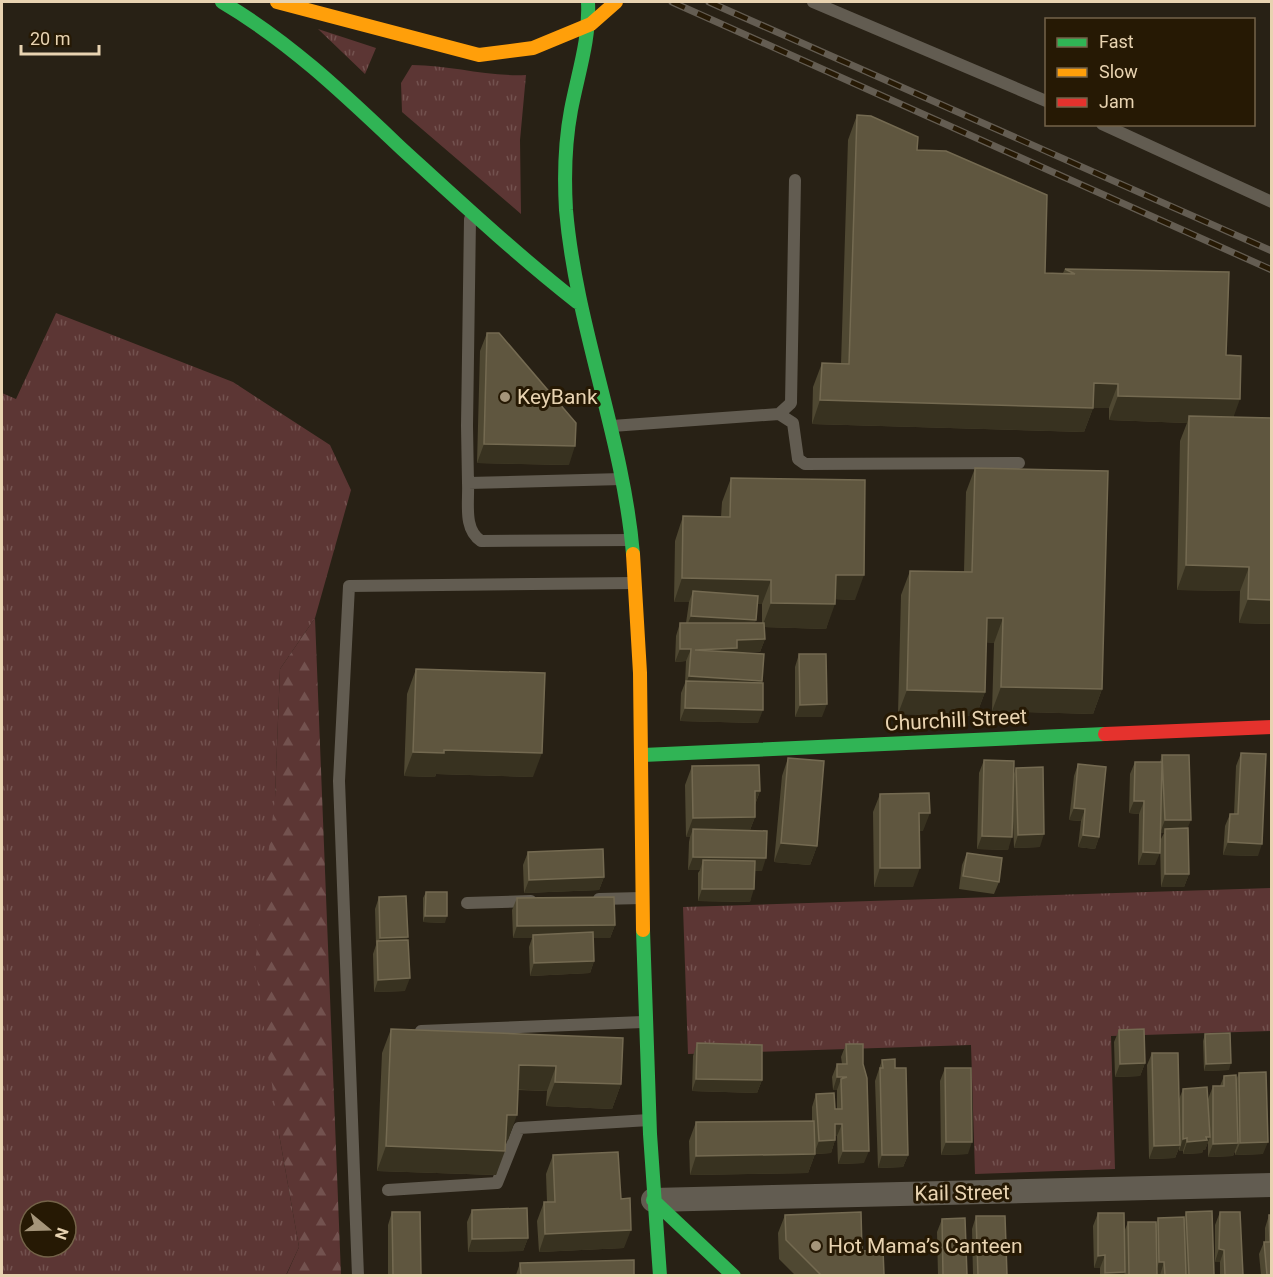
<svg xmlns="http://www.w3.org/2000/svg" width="1273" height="1277" font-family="Roboto,sans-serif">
<defs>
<pattern id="grass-tufts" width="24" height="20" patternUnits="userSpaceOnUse" patternTransform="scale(1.5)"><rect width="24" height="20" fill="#5c3634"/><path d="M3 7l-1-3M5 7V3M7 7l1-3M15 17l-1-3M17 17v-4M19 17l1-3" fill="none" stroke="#73524f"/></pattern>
<pattern id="forest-firs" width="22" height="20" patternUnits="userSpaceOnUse" patternTransform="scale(1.5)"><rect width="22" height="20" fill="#5c3634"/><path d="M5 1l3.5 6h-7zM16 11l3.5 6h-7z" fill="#73524f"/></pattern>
</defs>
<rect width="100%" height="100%" fill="#282115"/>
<path fill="url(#grass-tufts)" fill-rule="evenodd" d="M318,29l58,19 -11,26z
M412,65c39,0 75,12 114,10l-6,65 1,74 -119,-102 -1,-29z
M56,313l177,69 97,63 21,45 -36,128 -35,51 -5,129 4,336 20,113 -13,28h-284v-882l14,6zM30,1211h36v36h-36z
M1271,888v143l-160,5 4,133 -140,5 -4,-129 -283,9 -5,-147z"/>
<path fill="url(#forest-firs)" d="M315,618l26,657 -55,1 13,-29 -20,-113 -24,-170 20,-166 5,-129z"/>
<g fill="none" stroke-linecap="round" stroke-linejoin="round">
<path stroke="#625c51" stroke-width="12" d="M813,2l233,99
M1102,124l170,78
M470,219l-3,207 1,57 154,-4
M779,414l14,9 5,36 7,5 214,-1
M612,426l167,-12 12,-11 4,-223
M468,483c1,20 -5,46 13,58l150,-1
M599,899l43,-1
M467,903l64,-2
M421,1031l222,-9
M388,1190l109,-7 22,-55 130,-8
M358,1276l-19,-495 10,-195 285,-3"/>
<path stroke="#625c51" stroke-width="24" d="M653,1200l619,-15"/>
<path stroke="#30b455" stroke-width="14" d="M222,2c68,40 123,93 180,147 57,52 114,105 175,153
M588,2c2,37 -10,71 -17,108 -6,32 -7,66 -5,100 10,117 57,227 67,344
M643,755l462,-21
M643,930l7,204 10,142
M653,1200l81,76"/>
<path stroke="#ff9f0a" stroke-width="14" d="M277,2l202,53 54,-7 58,-24 25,-22
M633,554l7,119 3,257"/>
<path stroke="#e5322d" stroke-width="14" d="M1105,734l167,-7"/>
<defs>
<path id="rail" d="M672,2l600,268
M709,2l563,249"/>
</defs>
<use href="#rail" stroke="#645d52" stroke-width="7"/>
<use href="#rail" stroke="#261904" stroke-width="4.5" stroke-dasharray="14" stroke-linecap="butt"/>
</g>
<path fill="#4f4832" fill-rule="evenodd" d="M857,115l60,35 128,123h18l2,-4 164,3 -3,83 8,62 38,1v206l-33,-1 1,-32 -63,-1 3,-149 7,-18 -78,-3v-12h-16l-9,24 -272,-8 1,-37 9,-24 19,1 7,-224z
M487,333l82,132 -92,-2 3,-112z
M975,468l127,221 -9,25 -101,-3 2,-68 -8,-1 -1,50 -9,24 -78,-2 3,-119 9,-24 54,1 2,-80z
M731,478l124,122 -20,-1 -9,30 -62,-2 1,12 -5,13h-22l24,31 -4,40 -78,-2 1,-28 4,-10 1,-22 -11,1 1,-26 4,-13h6l3,-21h-15l1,-61 8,-25 38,1 1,-15zM757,604h5v19h-7z
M799,654l23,63h-27v-50z
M416,669l117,108 -97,-3 -1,3 -31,-1 3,-82z
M1241,753l17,103 -35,-1 2,-29 5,-12h4l2,-48z
M1162,755l25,73 2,46 -5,13h-23l-1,-46 4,-8h-4l-5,32h-17l1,-51 -10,-1 1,-39 5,-12h25z
M788,758l29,88 -7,19 -36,-3 8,-86z
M984,760l30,14 2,-6 24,79 -26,1 -1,-26 -5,28 -31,-1 2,-76z
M1078,764l21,73 -4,12 -17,-2 3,-26 -12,-1 5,-44z
M692,766l68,25 -5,14v12l-5,13 12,41h-7l-5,31 -52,-1v-28l2,-3h-12l1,-28 1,-5h-4l-1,-52z
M880,794l43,37h-4l-6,56h-39l-1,-75z
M528,852l76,25 -5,13 -75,3 -1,-28z
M967,853l32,29 -5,12 -35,-5 3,-24z
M426,892l19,31 -22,-1v-24z
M379,897l28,43 -2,51 -31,1 -1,-38 3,-9 -1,-36z
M517,898l98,27 -5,13h-17l1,23 -4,12 -60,3 -1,-29 3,-9h-19l-1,-28z
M391,1029l232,9 -2,46 -9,25 -66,-3 1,-15 -29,-1 -10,50h-2l-10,35 -119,-4 5,-118z
M1119,1030l26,33 -5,13 -25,1 -1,-35z
M1205,1034l24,36 -25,1 -1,-30z
M697,1043l65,37 -5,13 -65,-2 1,-35z
M846,1044l18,119 -26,1 -1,-28h-2v4l-4,13 -16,1 -7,19 -118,2 -1,-34 7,-19 116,-1v-14l4,-13 19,15h2v-19h-4l-1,-13 5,-13h5l-1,-7z
M1152,1053l27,46 4,-10 25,20v-10l5,-13h7l4,-10 12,4 3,-7 24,81 -28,1v-4l-2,5 -25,1v-15l-3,8h-2l-1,3 -19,1v-3h-4v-3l-4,10 -26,1 -2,-94z
M882,1060l13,8 13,87 -5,12 -25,1 -3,-87z
M945,1068l23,86 -27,1 -1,-74z
M553,1155l68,44 3,49 -85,4 -2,-31 7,-19h3l-1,-28z
M472,1210l56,28 -5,13 -55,1 -1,-30z
M392,1212l29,63h-33v-50z
M1186,1212l28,63h-114v-7h-6l-1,-42 5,-13 26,19 4,-10 28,2 2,-6 26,1z
M1220,1212l23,63h-23v-13h-5v-37z
M785,1215l77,36 22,24h-89l-16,-16 -1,-26z
M1269,1215l3,60h-11l-2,-21 5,-12h1v-14z
M976,1216l31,59h-34l-1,-46z
M942,1219l25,56h-29l-1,-43z
M520,1263l114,12h-118z"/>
<path fill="#383220" d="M1094,383l24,1 -9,24h-16l-9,24 -272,-8 8,-24z
M1118,396l122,3 -9,25 -42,-8 -2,7 -78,-3z
M484,444l91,2 -6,19 -92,-2z
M1186,565l63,2 -9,24 -63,-1z
M836,575h28l-9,25 -28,-1z
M682,578l89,2 -9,24 -70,-2 1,-11 -4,11h-15z
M1248,599l24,1v24l-33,-1z
M771,603l64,1 -9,25 -64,-2z
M691,616l65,4 -5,13 -65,-5z
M987,618h16l-9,25 -16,-1z
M765,639l-5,13h-24l-41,-2 42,-10z
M680,649h11l-5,12 -11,1z
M689,676l73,5 -4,12 -73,-7z
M1001,687l101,2 -9,25 -101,-3z
M907,690l78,2 -9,24 -78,-2z
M827,704l-5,13h-27l5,-12z
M685,708l78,2 -5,13 -78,-2z
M444,750l98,3 -9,24 -97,-3 -1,3 -31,-1 9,-24z
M755,791h5l-7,18z
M1134,801h10l-5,13 -10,-1z
M1074,808l11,1 -4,12 -12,-1z
M919,813h11l-7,18h-11z
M755,817l-7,18 -55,-6 -3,8h-4l7,-19z
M1165,820h26l-5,12 -21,-3 -1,4h-4z
M1044,834l-4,13 -26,1 4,-13z
M1083,835l16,2 -4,12 -17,-2z
M982,836l30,1 -4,13 -31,-1z
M1228,842l34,2 -4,12 -35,-1z
M781,843l36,3 -7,19 -36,-3z
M1143,852l17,1 -5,12h-17z
M693,857l73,1 -4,13 -59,-1v-10l-3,10h-12z
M880,868h40l-7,19h-39z
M1165,874h24l-5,13h-23z
M604,877l-5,13 -75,3 5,-13z
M702,889h52l-4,13 -52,-1z
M425,916h22l-2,7 -22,-1z
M615,925l-5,13h-77v-3l-1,3h-19l4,-12z
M408,937l-5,13 -26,-3 3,-9z
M594,961l-4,12 -60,3 4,-13z
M410,978l-5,13 -31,1 4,-12z
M1145,1063l-5,13 -25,1 5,-13z
M1231,1063l-2,7 -25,1 2,-7z
M519,1065l37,1 -9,25 -37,-2z
M837,1077h10l-6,2 -4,11h-4z
M696,1079l66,1 -5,13 -65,-2z
M555,1082l66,2 -9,25 -66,-3z
M507,1115h10l-9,25 -10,-1z
M835,1124h7l-5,12h-7z
M1206,1137h4l-5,13h-2l-1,3 -19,1 4,-12z
M1187,1138l-4,13h-4l4,-12z
M835,1140l-4,13 -17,1 5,-13z
M946,1142h26l-4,12 -27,1z
M1268,1142l-5,12 -28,1 5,-12z
M1238,1143l-5,13 -25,1 5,-13z
M1180,1145l-5,13 -26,1 5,-13z
M386,1146l119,5 -9,24 -119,-4z
M843,1151h26l-5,12 -26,1z
M815,1154l-7,19 -118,2 6,-19z
M882,1155h26l-5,12 -25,1z
M631,1230l-7,18 -85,4 6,-18z
M528,1238l-5,13 -55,1 4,-13z
M1219,1249l5,1 -4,12h-5z
M1105,1255l-5,13h-6l4,-12z
M1159,1262h5l-4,13h-5z
M1125,1272l-1,3h-20l1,-2z"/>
<path fill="#5f563f" stroke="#746a51" stroke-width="1.5" d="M857,115l14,1 47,21 -1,13 29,1 101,44 -2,78 30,1 -10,-5 164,3 -3,83 15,1 -1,43 -122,-3v-12l-24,-1 -1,25 -273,-8 2,-37 27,1z
M487,333h12l77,90 -1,23 -91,-2z
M1189,416l83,2v182l-24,-1 1,-32 -63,-2z
M975,468l133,3 -6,218 -101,-2 2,-69h-16l-2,74 -78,-2 3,-119 62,1z
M731,478l134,2 -1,95h-28l-1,29 -64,-1v-23l-89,-2 1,-62 47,1z
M693,591l65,5 -2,24 -65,-4z
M680,623h84l1,16 -28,1v8l-42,2 69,4 -2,27 -73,-5 2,-27h-11z
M799,654h27l1,50 -27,1z
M416,669l129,4 -3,80 -98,-3v3l-31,-1z
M686,681l77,2v27l-78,-2z
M1241,753l25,1 -4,90 -34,-2 2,-28h8z
M1162,755h27l2,65h-26z
M788,758l36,3 -7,85 -36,-3z
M984,760l30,1 -2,76 -30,-1z
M1135,762h27l-2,91 -17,-1 1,-51h-10z
M1078,764l28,3 -7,70 -16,-2 2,-26 -11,-1z
M759,765l1,26h-5v26l-62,1 -1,-52z
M1043,767l1,67 -26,1 -2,-67z
M929,793l1,20h-11l1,55h-40v-74z
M1188,828l1,46h-24v-45z
M693,829l74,2 -1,27 -73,-1z
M603,849l1,28 -75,3 -1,-28z
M967,853l35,5 -3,24 -36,-6z
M703,860l52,1 -1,28h-52z
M426,892h21v24h-22z
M406,896l2,41 -28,1 -1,-41z
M614,897l1,28 -98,1v-28z
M593,932l1,29 -60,2 -1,-28z
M408,940l2,38 -32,2 -1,-39z
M391,1029l232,9 -2,46 -66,-2 1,-16 -37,-1 -2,50h-10l-2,36 -119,-5z
M1144,1029l1,34 -25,1 -1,-34z
M1230,1033l1,30 -25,1 -1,-30z
M697,1043l65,2v35l-66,-1z
M846,1044h17v20l4,14 2,73h-26l-1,-27h-7v16l-16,1 -3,-47 18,-1 1,16h7l-1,-30 6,-2h-10v-13h10z
M1152,1053h26l2,92 -26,1z
M895,1059v9h11l2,87h-26l-2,-87h3l-1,-8z
M945,1068h26l1,74h-26z
M1266,1072l2,70 -28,1 -1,-70z
M1236,1075l2,68 -25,1v-58h11v-10z
M1207,1087l3,50h-4l1,3 -20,2v-4l-4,1v-50z
M814,1121l1,33 -119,2v-34z
M618,1152l3,47 9,-1 1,32 -86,4 -1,-32h11l-2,-47z
M527,1208l1,30 -56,1v-29z
M1212,1211l2,64h-25l-3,-63z
M392,1212h28l1,63h-28z
M861,1212l1,39 21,-1 1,25h-63l-35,-35 -1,-25z
M1220,1212h20l3,63h-18l-1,-25 -5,-1z
M1098,1213h26l1,59 -20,1v-18l-7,1z
M1269,1215h3v60h-5l-3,-33h6z
M976,1216h29l2,59h-29z
M1184,1217l2,58h-21l-1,-13h-5l-1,-44z
M965,1218l2,57h-24l-1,-56z
M1128,1222h28l1,53h-28z
M634,1260v15h-113l-1,-12z"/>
<g fill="#a5957a" stroke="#261904" stroke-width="2">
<circle cx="505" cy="397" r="6"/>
<circle cx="816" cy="1246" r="6"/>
</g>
<g text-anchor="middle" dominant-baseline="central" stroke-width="6" stroke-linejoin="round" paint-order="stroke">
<g font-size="21" fill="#e8d3b1" stroke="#261904" text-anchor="start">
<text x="517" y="397">KeyBank</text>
<text x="828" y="1246">Hot Mama’s Canteen</text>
</g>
<g font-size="21" fill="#e8d3b1" stroke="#261904">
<text transform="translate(956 720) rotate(-3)">Churchill Street</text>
<text transform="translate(962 1193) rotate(-1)">Kail Street</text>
</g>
</g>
<rect width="1273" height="1277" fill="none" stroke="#e8d3b1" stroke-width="6"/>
<rect x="1045" y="18" width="210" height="108" fill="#261904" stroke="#746349" stroke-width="1.5"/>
<rect x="1057" y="38" width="30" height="9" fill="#30b455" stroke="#746349" stroke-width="1.5"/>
<text x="1099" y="48" font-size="18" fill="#e8d3b1">Fast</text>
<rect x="1057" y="68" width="30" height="9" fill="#ff9f0a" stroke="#746349" stroke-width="1.5"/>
<text x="1099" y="78" font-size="18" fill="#e8d3b1">Slow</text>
<rect x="1057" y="98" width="30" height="9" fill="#e5322d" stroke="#746349" stroke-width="1.5"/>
<text x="1099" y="108" font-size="18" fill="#e8d3b1">Jam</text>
<g transform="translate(48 1229) rotate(109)"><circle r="28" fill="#261904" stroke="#746349" stroke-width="1.5"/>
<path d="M0-4.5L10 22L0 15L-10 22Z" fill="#a5957a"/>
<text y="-9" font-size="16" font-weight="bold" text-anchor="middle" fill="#e8d3b1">N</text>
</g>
<path d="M21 45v9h78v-9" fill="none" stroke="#e8d3b1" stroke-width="3"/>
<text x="30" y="45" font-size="18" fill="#e8d3b1" stroke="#261904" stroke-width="4.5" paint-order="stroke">20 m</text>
</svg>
